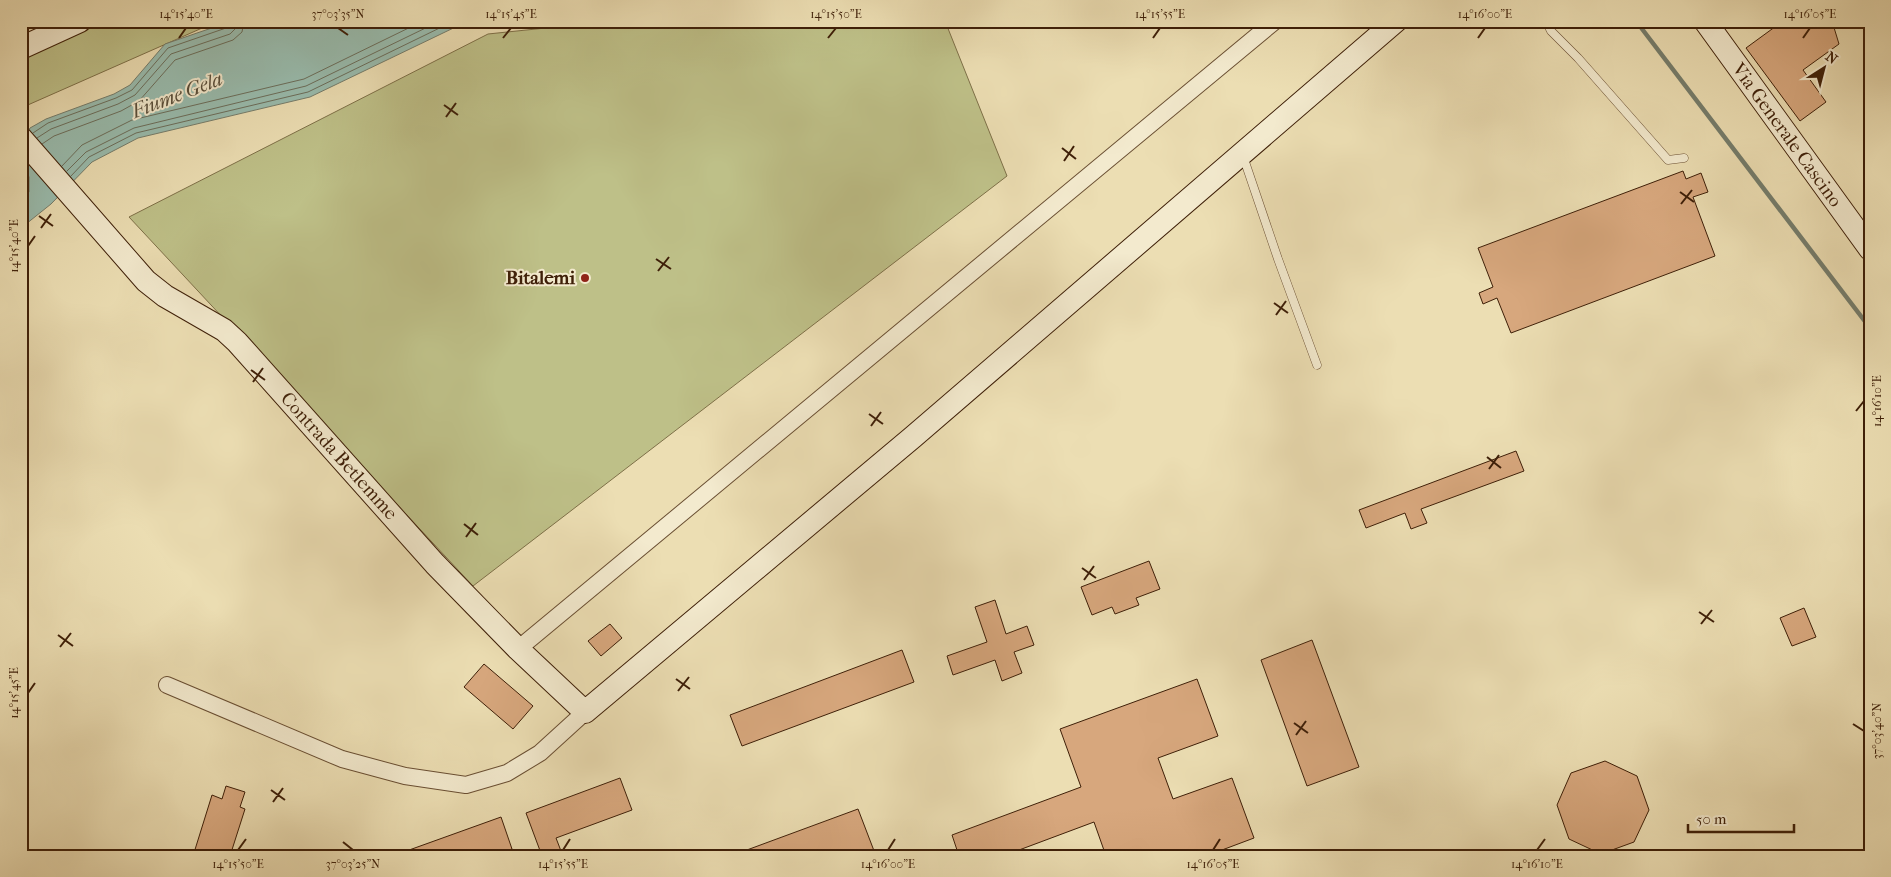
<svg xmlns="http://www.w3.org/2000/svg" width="1891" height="877" font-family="'IM FELL French Canon',serif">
<rect width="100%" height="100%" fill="#ecdeb3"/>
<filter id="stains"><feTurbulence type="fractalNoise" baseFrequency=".004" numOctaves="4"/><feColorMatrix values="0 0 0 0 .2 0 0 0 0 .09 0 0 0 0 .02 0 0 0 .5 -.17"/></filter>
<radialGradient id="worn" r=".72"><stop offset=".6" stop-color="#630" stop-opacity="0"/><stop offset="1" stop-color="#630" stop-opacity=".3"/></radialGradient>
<path fill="#bec088" stroke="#7e7048" d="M100,21h118l-197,87v-51z
M613,21h332l62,155 -534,410 -344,-369 359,-183z"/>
<path fill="#99bcae" stroke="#757d6c" d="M232,21h236l-158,76 -172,41 -46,24 -41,42 -30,24v-27l8,-9v-15l-7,-15 -1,-19 9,-15 16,-9 68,-25 16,-9 35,-41z"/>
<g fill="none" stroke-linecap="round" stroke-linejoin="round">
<path stroke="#6c6e5b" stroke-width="1" d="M33,133l15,-10 68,-25 16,-8 36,-42 58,-20 4,-2v-5
M37,138l14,-9 67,-25 17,-9 36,-41 59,-20 5,-5 2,-8
M42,144l12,-8 67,-25 18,-10 36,-41 58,-20 9,-8 2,-11
M62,166l20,-21 50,-25 172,-41 119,-58
M67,171l19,-19 48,-24 172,-42 134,-65
M71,176l18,-19 47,-24 172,-41 146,-71"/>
<path stroke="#757d6c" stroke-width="4.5" d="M1636,21l234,307"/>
</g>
<path fill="#d7a77d" stroke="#3e1f08" d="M1783,21h49l7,23 -36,26 23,32 -26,19 -54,-73z
M1683,171l3,8 15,-6 7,19 -15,5 22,59 -204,77 -14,-35 -14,6 -4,-11 14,-6 -15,-39z
M1516,451l8,20 -103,38 6,14 -16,6 -6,-16 -39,15 -7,-18z
M1149,561l11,28 -24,9 3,7 -24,9 -3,-7 -20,8 -11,-28z
M995,600l11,34 21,-8 7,19 -20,7 8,21 -20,8 -7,-21 -42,15 -6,-19 40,-14 -12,-35z
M1804,608l12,29 -24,9 -12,-28z
M610,624l12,14 -21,18 -13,-15z
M1312,640l47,127 -52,19 -46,-126z
M902,650l12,32 -172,64 -12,-31z
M484,664l49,42 -20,23 -49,-42z
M1197,679l21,57 -60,22 15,41 59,-21 22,60 -48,18h-100l-12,-34 -91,34h-44l-7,-21 129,-48 -21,-58z
M1605,761l32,15 12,34 -15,32 -33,12 -32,-15 -12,-34 14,-32z
M620,778l12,32 -76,28 5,13 -13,5h-6l-16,-43z
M226,786l19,6 -5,15 5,2 -15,47h-37l19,-61 10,4z
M858,809l18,47h-139l-1,-2z
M501,817l11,32 -20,7h-94v-2z"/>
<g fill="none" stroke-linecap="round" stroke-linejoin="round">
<defs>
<path id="lane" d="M1546,21l5,10 27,27 90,102 16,-2
M1243,156l35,103 39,106"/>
<path id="street" d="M518,649l757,-628
M167,685l175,74 63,17 61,9 41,-12 33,-20 45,-41"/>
<path id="secondary" d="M1705,21l165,228
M21,48l59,-27
M21,138l125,143 19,15 59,34 13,12 198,222 83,85 67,63 328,-275 483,-416"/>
</defs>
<use href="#lane" stroke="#6a4f33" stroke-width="9"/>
<use href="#street" stroke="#6a4f33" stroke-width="18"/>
<use href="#secondary" stroke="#3e1f08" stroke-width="24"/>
<use href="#lane" stroke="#f3eace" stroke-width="8"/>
<use href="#street" stroke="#f3eace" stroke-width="16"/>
<use href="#secondary" stroke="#f3eace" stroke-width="22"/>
</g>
<path fill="none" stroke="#3e1f08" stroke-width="2" d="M338,28l10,7M179,38l7,-10M503,38l8,-10M828,38l8,-10M1153,38l7,-10M1478,38l7,-10M1803,38l7,-10M444,105l14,10M446,117l10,-14M1062,148l14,11M1064,161l10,-15M1680,192l14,10M1681,204l11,-14M39,216l14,10M41,228l10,-14M28,246l7,-10M656,259l15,10M658,271l11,-14M1274,303l14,10M1276,315l10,-14M251,370l14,10M253,382l10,-14M1856,411l8,-10M869,414l14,10M871,426l10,-14M1487,457l14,11M1489,469l10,-14M464,524l14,11M466,537l10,-14M1082,568l14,10M1084,580l10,-14M1699,612l15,10M1701,624l11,-14M58,635l15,11M60,647l11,-14M676,679l14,10M678,691l11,-14M28,693l7,-10M1294,723l14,10M1853,724l11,7M1296,735l10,-14M271,790l14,10M273,802l10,-14M343,842l10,8M238,850l8,-11M563,850l7,-11M888,850l7,-11M1213,850l7,-11M1537,850l8,-11"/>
<circle fill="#8f2418" stroke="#f3eace" stroke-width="2" cx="585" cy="278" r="5"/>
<g text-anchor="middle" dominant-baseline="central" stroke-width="4" stroke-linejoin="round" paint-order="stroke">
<g font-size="19" fill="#3e1f08" stroke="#f3eace">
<text transform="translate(1787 135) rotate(54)">Via Generale Cascino</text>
<text transform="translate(339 456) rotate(48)">Contrada Betlemme</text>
</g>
<g font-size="19" font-weight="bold" fill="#3e1f08" stroke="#f3eace" text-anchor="end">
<text x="575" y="278">Bitalemi</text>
</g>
<g font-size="20" font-style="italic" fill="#594e3a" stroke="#f3eace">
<text transform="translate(177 95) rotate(-21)">Fiume Gela</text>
</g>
</g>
<rect width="1891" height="877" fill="none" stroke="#ecdeb3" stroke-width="55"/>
<g transform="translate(1824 68) rotate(36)" stroke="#f3eace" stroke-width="4" paint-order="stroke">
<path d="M0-4L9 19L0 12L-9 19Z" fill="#3e1f08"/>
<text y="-8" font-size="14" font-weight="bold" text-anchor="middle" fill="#3e1f08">N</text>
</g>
<path d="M1688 824v8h106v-8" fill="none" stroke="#3e1f08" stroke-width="2.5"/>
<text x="1696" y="824" font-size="15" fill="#3e1f08" stroke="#f3eace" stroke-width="4" paint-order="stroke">50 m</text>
<rect x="28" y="28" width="1836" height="822" fill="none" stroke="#3e1f08" stroke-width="2"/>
<g font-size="12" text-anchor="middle" fill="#3e1f08">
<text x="186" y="18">14°15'40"E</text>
<text x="338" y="18">37°03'35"N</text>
<text x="511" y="18">14°15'45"E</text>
<text x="836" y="18">14°15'50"E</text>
<text x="1160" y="18">14°15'55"E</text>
<text x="1485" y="18">14°16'00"E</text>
<text x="1810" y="18">14°16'05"E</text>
<text transform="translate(14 246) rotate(-90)" y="4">14°15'40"E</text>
<text transform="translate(1877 401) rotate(-90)" y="4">14°16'10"E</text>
<text transform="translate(14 693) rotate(-90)" y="4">14°15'45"E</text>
<text transform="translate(1877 731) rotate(-90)" y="4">37°03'40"N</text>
<text x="238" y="868">14°15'50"E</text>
<text x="353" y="868">37°03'25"N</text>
<text x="563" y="868">14°15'55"E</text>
<text x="888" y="868">14°16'00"E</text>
<text x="1213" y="868">14°16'05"E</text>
<text x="1537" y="868">14°16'10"E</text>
</g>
<rect width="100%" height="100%" filter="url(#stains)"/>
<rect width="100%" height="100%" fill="url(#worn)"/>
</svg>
